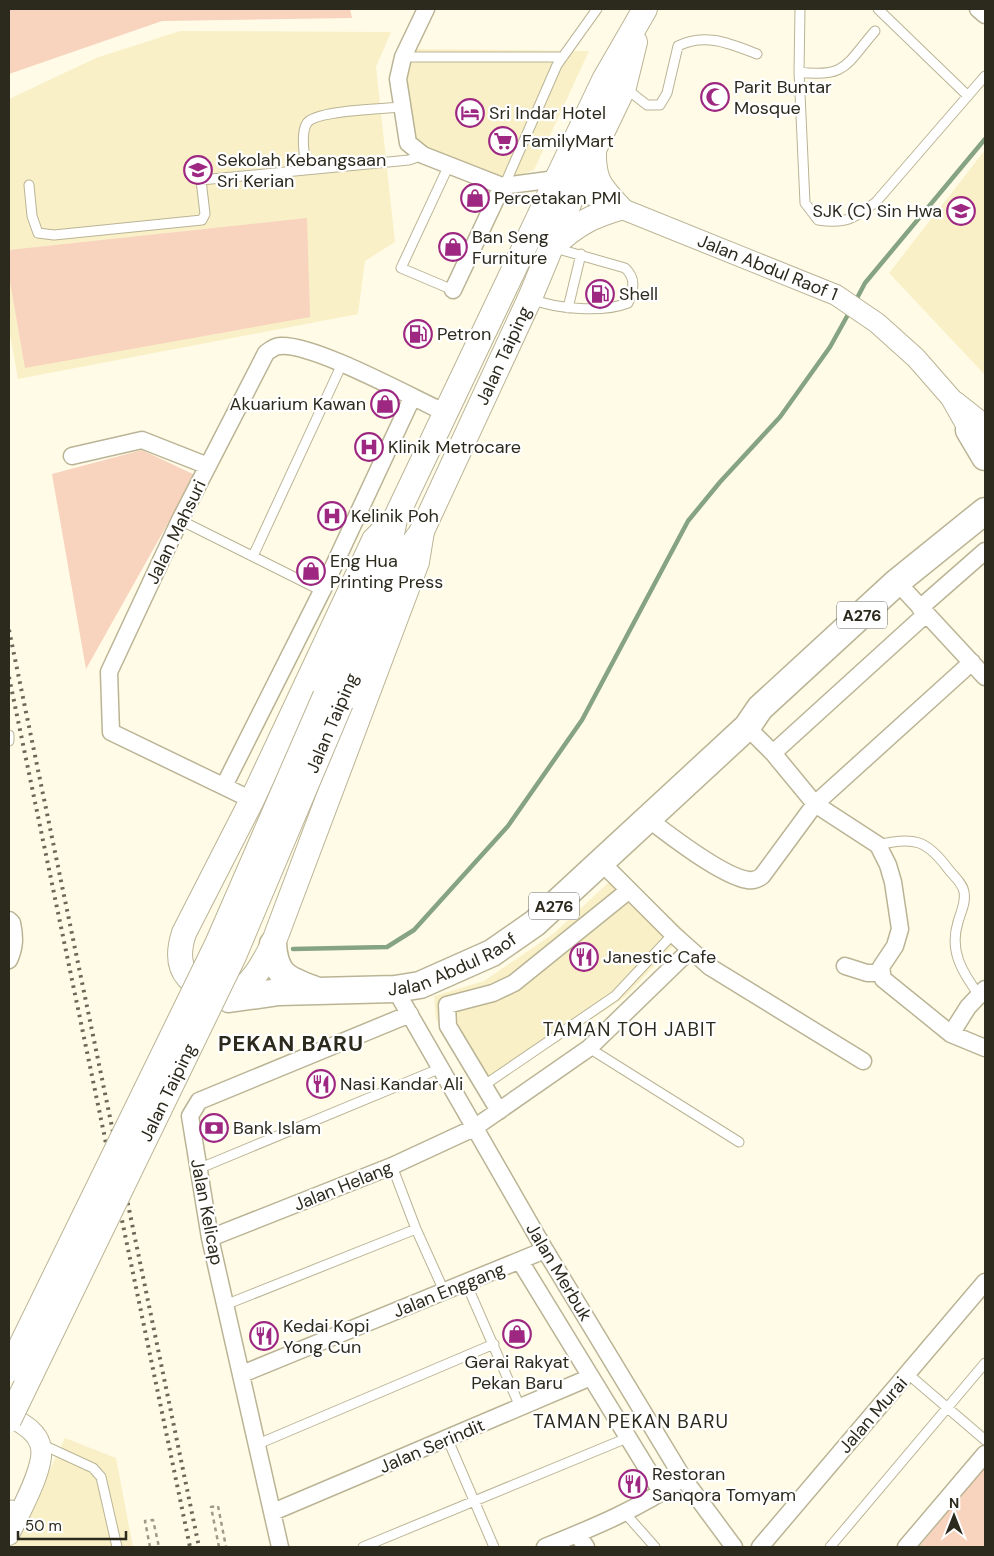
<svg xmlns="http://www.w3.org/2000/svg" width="994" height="1556" font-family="'DM Sans',sans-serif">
<rect width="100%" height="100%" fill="#fffbe7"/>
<path fill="#f9f0c8" d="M180,31l211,1 -15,35 19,175 -30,19 -7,53 -340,65 -9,-49v-231l87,-41z
M415,49l174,2 -55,119 -30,11 -79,-27 -15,-16 -8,-65z
M985,150v225l-96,-102z
M621,871l65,61 -61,65 -144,96 -45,-74 -2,-23 50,-15 69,-47z
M65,1438l51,20 17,89h-120z"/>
<path fill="#f8d3be" d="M9,9h341l2,9 -190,3 -153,53z
M307,218l3,99 -285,51 -16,-92v-26z
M142,450l53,25 -109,194 -34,-195z
M985,1466v81h-66z"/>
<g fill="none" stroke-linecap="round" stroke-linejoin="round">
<path stroke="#86a481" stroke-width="4.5" d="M855,302l10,-19 120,-144
M293,949l94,-2 27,-17 94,-104 74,-106 106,-199 32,-39 60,-65 50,-70 20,-36"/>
<defs>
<path id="service" d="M800,9l-1,63 6,131 13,17c29,4 35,-1 58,-18l109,-126
M878,9l90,87
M403,57h159
M799,72c48,6 47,-8 76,-41
M624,87l23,18h13l7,-12 11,-47c27,-14 53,-2 79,8
M449,165l-48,103 52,22
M306,170c-1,-13 -6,-36 1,-47 9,-13 77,-14 95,-16
M505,184l52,-119 40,-56
M29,185l3,31 6,17 16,2 148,-15 3,-6 -4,-34 208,-20 14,-5
M531,299c26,10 71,14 97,4 6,-14 8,-25 -3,-35l-70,-20
M568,308l13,-54
M180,520l142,71
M253,556l89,-192
M9,735v6
M878,845c36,-9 49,-5 71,25 5,6 14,14 15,22 2,11 -3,19 -6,30 -9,29 4,50 21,73
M589,1048l150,94
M483,1086l132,-90 58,-62
M392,1166l24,63 28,62
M198,1169l243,-101
M466,1283l55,126
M225,1305l191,-76
M908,1374l77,66
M448,1440l46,107
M41,1444l52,24 8,9 16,70
M258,1444l236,-100
M9,1506l3,-1 8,5
M624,1512l31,35
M363,1547l264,-109
M830,1547l155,-184"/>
<path id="minor" d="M426,9l-23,48 -5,22 10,64 15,12 79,31
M978,9l7,6
M453,290l49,-104 54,-7
M72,456l70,-16 66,26
M897,582l88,95
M920,608l65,-57
M747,727l26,26 42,51 63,41 10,20 5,17 7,47 -5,17 -14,21 2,12 68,55 34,14
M773,753l153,-139
M224,786l98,-195 90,-193
M252,800l-141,-68 -2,-60 71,-152 86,-167c4,-3 9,-7 14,-7 33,-3 131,51 166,67
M647,818c22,17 75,58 101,62 6,1 10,-1 14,-4l53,-72 157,-142
M601,862l72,72 37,33 153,94
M9,920l3,3c3,14 3,24 -3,37
M845,966l22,7h14
M395,989l150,261 138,228 51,69
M951,1034l17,-27 17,-18
M499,1111l-51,-85 -1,-21 46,-12 21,-10 114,-92
M210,1238l182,-72 82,-38 115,-80 101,-98
M520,1261l142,232
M242,1374l303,-124
M273,1512l318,-135
M577,1534l9,13
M280,1547l-70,-309 -20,-122 9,-15 211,-87
M545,1547c47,-19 96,-39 138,-69
M760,1547l225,-265
M906,1547l79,-93"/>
<g id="tertiary">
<path id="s1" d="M561,181l59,27 216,87 41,28 39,35 35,40 18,32 10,10"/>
<path d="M956,402l29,23"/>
<path d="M9,1415c11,8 27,15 31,29 8,20 -22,71 -31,91"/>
</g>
<g id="secondary">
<path d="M555,244c22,-20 37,-28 65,-36 -20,-21 -27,-28 -26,-59"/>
<path d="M395,519l-21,21 -122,260 -68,133c-14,43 10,53 45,66 22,-14 33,-32 44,-55l144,-382 5,-31"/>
<path d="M325,696l64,-148 6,-29 209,-439 41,-71"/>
<path id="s2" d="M341,703l63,-147 18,-25 108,-233 46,-111 48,-100 11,-45"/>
</g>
<g id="primary">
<path d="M969,430l16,27"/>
<path d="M273,944c2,31 13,35 40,45"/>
<path id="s3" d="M229,999l50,-7 116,-3 25,-4 72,-32 43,-30 212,-196 13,-19 137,-126 88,-71"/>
</g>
</defs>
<use href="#service" stroke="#bab495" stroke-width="11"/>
<use href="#minor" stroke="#bab495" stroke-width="19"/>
<use href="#tertiary" stroke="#bab495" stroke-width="22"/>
<use href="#secondary" stroke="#bab495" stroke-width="26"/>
<use href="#primary" stroke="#bab495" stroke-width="29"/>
<path stroke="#9d9a89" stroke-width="2.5" stroke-dasharray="4 4" stroke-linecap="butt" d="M150,1547l-5,-26 8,-1 6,27
M219,1547l-8,-40 7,-1 8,41"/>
<use href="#service" stroke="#fff" stroke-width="9"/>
<use href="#minor" stroke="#fff" stroke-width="16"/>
<use href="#tertiary" stroke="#fff" stroke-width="20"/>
<use href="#secondary" stroke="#fff" stroke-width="24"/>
<use href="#primary" stroke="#fff" stroke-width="26"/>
<path stroke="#6b685a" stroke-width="4" stroke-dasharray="2.5 5" stroke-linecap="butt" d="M9,630l190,917
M9,677l181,870"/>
<defs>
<g id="secondary-bridge">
<path d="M9,1370l208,-426 108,-248"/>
<path id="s4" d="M9,1420l225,-464 107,-253"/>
</g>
</defs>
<use href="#secondary-bridge" stroke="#bab495" stroke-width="26" stroke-linecap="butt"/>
<use href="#secondary-bridge" stroke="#fff" stroke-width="24"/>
</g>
<defs>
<symbol id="mosque-ring" viewBox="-11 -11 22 22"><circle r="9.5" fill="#fff" stroke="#9d2781" stroke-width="1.5"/><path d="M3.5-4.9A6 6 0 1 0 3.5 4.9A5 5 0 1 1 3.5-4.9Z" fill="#9d2781"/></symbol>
<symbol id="hotel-ring" viewBox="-11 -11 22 22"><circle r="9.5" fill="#fff" stroke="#9d2781" stroke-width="1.5"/><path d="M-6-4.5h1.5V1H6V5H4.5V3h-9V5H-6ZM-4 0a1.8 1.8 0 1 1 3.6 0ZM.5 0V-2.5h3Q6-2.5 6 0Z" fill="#9d2781"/></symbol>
<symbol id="supermarket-ring" viewBox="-11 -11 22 22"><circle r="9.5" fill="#fff" stroke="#9d2781" stroke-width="1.5"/><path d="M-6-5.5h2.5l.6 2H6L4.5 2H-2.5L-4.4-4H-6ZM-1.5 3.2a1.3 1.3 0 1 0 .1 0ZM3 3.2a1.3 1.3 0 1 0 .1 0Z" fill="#9d2781"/></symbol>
<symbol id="school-ring" viewBox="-11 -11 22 22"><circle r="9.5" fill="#fff" stroke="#9d2781" stroke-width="1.5"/><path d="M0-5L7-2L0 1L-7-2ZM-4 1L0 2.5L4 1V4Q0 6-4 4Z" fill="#9d2781"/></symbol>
<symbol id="shop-ring" viewBox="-11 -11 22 22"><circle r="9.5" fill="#fff" stroke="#9d2781" stroke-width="1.5"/><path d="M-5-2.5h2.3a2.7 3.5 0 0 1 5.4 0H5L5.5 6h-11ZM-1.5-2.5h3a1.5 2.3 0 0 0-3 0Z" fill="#9d2781"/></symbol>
<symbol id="fuel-ring" viewBox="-11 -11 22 22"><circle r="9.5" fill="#fff" stroke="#9d2781" stroke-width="1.5"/><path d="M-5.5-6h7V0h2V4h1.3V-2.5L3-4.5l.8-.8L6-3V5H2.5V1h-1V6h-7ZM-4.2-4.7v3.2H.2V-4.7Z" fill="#9d2781"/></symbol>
<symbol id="hospital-ring" viewBox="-11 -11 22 22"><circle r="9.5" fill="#fff" stroke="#9d2781" stroke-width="1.5"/><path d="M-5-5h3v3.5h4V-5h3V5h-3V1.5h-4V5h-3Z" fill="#9d2781"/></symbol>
<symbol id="restaurant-ring" viewBox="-11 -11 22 22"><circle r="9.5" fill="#fff" stroke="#9d2781" stroke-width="1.5"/><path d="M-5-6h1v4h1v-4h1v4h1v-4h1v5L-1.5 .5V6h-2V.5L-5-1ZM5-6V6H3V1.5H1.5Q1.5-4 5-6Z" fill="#9d2781"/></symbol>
<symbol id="bank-ring" viewBox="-11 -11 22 22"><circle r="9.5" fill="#fff" stroke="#9d2781" stroke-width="1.5"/><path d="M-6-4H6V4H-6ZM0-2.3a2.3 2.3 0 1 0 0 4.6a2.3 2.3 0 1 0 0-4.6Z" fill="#9d2781"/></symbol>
</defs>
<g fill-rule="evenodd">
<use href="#mosque-ring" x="699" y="81" width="32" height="32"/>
<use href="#hotel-ring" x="454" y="97" width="32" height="32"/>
<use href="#supermarket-ring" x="487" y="125" width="32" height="32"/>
<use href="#school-ring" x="182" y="154" width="32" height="32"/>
<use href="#shop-ring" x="459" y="182" width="32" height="32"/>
<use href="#school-ring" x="945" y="195" width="32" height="32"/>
<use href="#shop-ring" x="437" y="231" width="32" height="32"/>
<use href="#fuel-ring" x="584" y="278" width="32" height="32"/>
<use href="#fuel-ring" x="402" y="318" width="32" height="32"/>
<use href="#shop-ring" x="369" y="388" width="32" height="32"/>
<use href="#hospital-ring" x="353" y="431" width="32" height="32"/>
<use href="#hospital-ring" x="316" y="500" width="32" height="32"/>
<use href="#shop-ring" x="295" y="555" width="32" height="32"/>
<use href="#restaurant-ring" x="568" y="941" width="32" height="32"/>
<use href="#restaurant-ring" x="305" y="1068" width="32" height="32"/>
<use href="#bank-ring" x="198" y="1112" width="32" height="32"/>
<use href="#shop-ring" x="501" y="1318" width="32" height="32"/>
<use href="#restaurant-ring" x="248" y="1320" width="32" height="32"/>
<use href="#restaurant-ring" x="617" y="1468" width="32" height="32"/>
</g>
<g text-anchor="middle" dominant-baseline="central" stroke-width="4.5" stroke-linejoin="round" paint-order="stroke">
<g fill="#fff" stroke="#6b6961" stroke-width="1">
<rect x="837" y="601.5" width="50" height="27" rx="4"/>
<rect x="529" y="892.5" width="50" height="27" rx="4"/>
</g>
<g font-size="16" font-weight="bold" fill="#2c291d">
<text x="862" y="615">A276</text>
<text x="554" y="906">A276</text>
</g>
<g font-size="18" fill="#2c291d" stroke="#fff" text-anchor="start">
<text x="734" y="87">Parit Buntar<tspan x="734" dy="21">Mosque</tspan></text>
<text x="489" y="113">Sri Indar Hotel</text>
<text x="522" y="141">FamilyMart</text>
<text x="217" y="160">Sekolah Kebangsaan<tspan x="217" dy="21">Sri Kerian</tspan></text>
<text x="494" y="198">Percetakan PMI</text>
<text x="942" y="211" text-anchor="end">SJK (C) Sin Hwa</text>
<text x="472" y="237">Ban Seng<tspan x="472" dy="21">Furniture</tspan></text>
<text x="619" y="294">Shell</text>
<text x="437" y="334">Petron</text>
<text x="366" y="404" text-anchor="end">Akuarium Kawan</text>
<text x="388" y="447">Klinik Metrocare</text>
<text x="351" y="516">Kelinik Poh</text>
<text x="330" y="561">Eng Hua<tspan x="330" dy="21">Printing Press</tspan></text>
<text x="603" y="957">Janestic Cafe</text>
<text x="340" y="1084">Nasi Kandar Ali</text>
<text x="233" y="1128">Bank Islam</text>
<text x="283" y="1326">Kedai Kopi<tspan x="283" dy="21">Yong Cun</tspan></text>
<text x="517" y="1362" text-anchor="middle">Gerai Rakyat<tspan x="517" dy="21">Pekan Baru</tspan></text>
<text x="652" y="1474">Restoran<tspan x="652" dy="21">Sanqora Tomyam</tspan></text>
</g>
<g font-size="18" fill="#2c291d" stroke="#fff">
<text stroke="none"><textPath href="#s1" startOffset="224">Jalan Abdul Raof 1</textPath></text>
<text stroke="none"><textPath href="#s2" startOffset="384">Jalan Taiping</textPath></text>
<text transform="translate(176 532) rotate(-64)">Jalan Mahsuri</text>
<text transform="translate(332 723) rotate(-67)">Jalan Taiping</text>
<text stroke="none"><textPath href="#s3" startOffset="229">Jalan Abdul Raof</textPath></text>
<text stroke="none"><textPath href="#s4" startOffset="364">Jalan Taiping</textPath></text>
<text transform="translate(343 1186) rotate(-22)">Jalan Helang</text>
<text transform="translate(207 1212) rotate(79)">Jalan Kelicap</text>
<text transform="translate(559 1272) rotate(59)">Jalan Merbuk</text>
<text transform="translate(449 1290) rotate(-22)">Jalan Enggang</text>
<text transform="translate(873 1415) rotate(-49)">Jalan Murai</text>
<text transform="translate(432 1446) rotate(-23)">Jalan Serindit</text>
</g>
<g font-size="19" letter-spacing="1" fill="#2c291d" stroke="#fff">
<text x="630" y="1029">TAMAN TOH JABIT</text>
<text x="631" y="1421">TAMAN PEKAN BARU</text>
</g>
<g font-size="22" font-weight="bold" letter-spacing="1" fill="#2c291d" stroke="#fff">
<text x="291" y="1043">PEKAN BARU</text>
</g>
</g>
<rect width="994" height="1556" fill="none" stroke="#2c291d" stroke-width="20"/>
<g transform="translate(954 1516)" stroke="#ffffff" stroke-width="4" paint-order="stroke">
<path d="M0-4L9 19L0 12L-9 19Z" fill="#2c291d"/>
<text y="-8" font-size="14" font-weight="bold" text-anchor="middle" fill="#2c291d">N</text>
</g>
<path d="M18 1531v8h108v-8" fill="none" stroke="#2c291d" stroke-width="2.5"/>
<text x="25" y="1531" font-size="15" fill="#2c291d" stroke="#ffffff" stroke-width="4" paint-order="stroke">50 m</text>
</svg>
